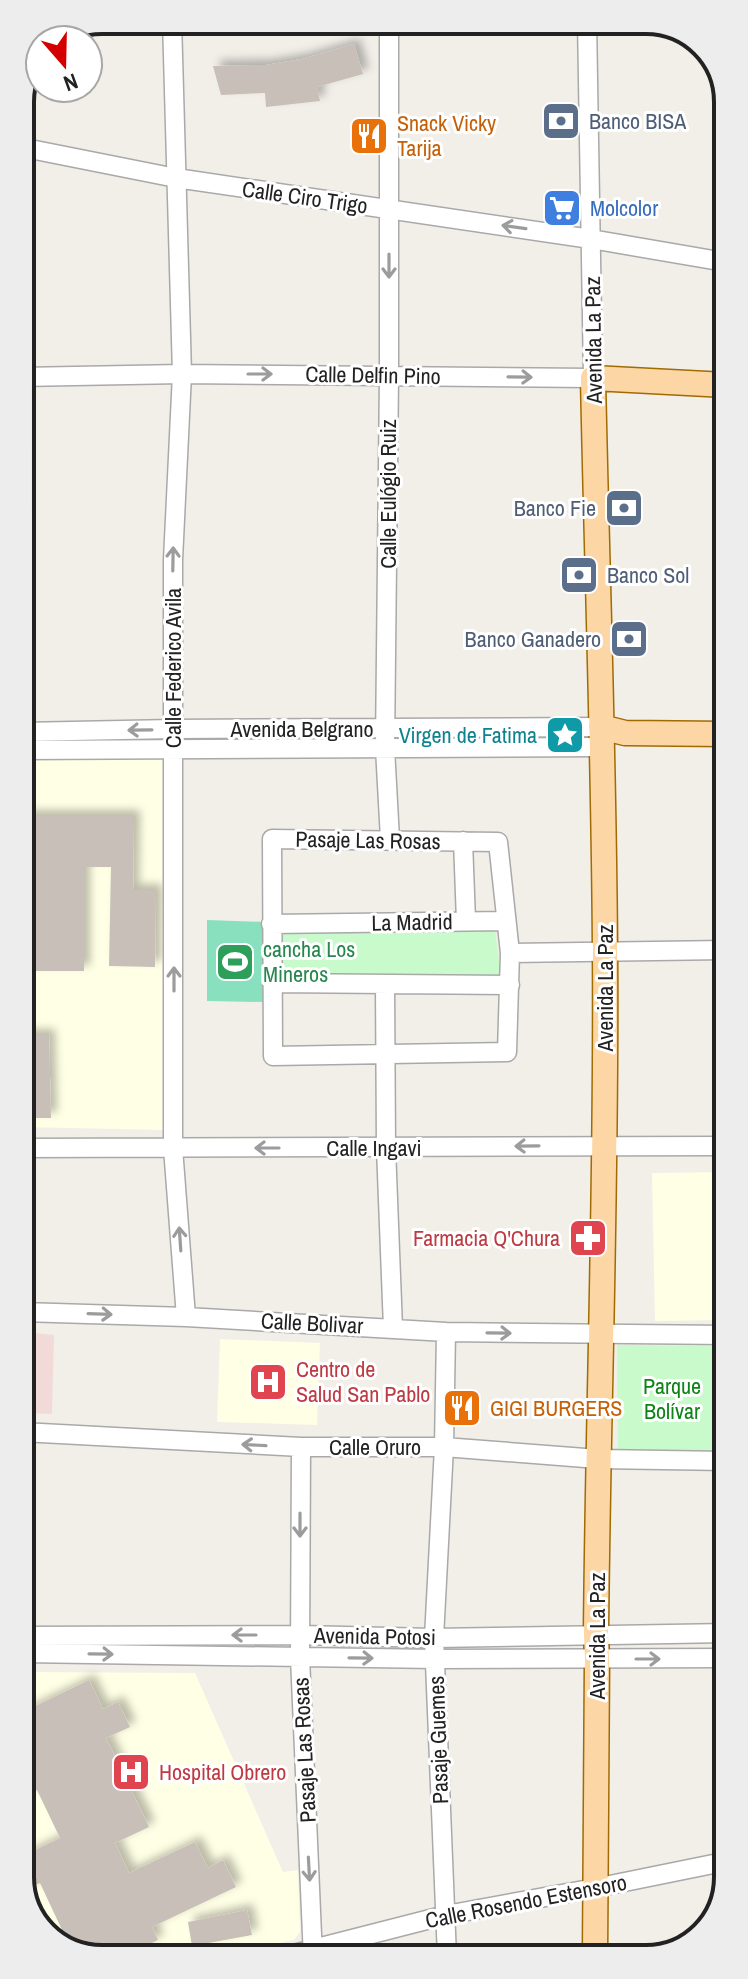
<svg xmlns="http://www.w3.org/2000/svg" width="748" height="1979" font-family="'Archivo Narrow',sans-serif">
<defs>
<filter id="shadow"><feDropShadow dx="6" dy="-6" stdDeviation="4" flood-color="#0004"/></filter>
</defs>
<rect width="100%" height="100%" fill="#f2efe9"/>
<path fill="#f2dad9" d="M22,1332l32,3 -2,79 -30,-1z"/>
<path fill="#ffffe5" d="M21,759h151l-4,333 -4,38 -142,-3z
M727,1172v148l-72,1 -3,-148z
M220,1339l100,4 -3,82 -100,-3z
M23,1672l172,1 88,199 15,-2 2,62 -6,8 -86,18 -112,1 -44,-17 -29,-43z"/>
<path fill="#c8facc" d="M274,926l221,3 6,47 -226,4z
M617,1345l110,1v105l-109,1z"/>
<path fill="#88e0be" d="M207,920l58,2 -2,80 -56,-1z"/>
<path fill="#c7bfb8" filter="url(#shadow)" d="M354,44l9,30 -46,13 3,14 -54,6 -1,-14 -44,2 -8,-29 53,-1 36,-6z
M21,816h113l-1,74h23l-1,77 -46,-1 2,-99h-27v104h-51v-47h-12z
M22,1035h27l2,83h-29z
M89,1680l14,29 15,-7 12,25 -24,11 43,89 -34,16 14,30 66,-31 13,26 15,-8 13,27 -84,40 6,13 -39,19 -26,-1 -9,-18 -14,7 -30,-64 -17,8v-35l37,-18 -23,-48 -14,7v-64l4,-2 -4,-10v-9z
M247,1910l5,25 -60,11 -4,-24z"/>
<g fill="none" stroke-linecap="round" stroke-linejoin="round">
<defs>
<path id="minor" d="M172,20l10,354 -9,186v588l13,169
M389,20v355l-4,373 5,91
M612,20l58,7
M20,147l156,31 415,61 134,23
M21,377l161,-3 411,4 -6,-358
M21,732l152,-3 428,-2
M21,750l580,-3
M272,839l226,3 12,111 -3,99 -234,4z
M463,841l3,80
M271,924l234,-3
M510,953l216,-3
M272,983l238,2
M385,985l1,163 7,180
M22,1148l705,-2
M22,1312l164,5 260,15 281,3
M446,1332l-2,115 -10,191 13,319
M22,1432l279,15h143l154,12 129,2
M301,1447l-1,210 13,301
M23,1636l277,-1 134,3 294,-5
M23,1653l412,6 293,-1
M278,1958l168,-43 149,-27 133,-27"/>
<path id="major" d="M601,727l24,6 101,1
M595,1956l2,-297 -1,-25c2,-227 11,-454 9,-682 -1,-191 -8,-383 -12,-574l133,7"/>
</defs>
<use href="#minor" stroke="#a9a9a9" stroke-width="21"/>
<use href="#major" stroke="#a06b00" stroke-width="27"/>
<use href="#minor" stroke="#fff" stroke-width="18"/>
<use href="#major" stroke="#fcd6a4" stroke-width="24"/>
</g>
<defs><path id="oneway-shaft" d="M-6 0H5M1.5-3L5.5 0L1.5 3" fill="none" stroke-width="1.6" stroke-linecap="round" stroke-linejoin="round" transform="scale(2)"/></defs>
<g stroke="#9c9c9c">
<use href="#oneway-shaft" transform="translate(514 227) rotate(-172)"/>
<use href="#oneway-shaft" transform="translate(389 266) rotate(90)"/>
<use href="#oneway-shaft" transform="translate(260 374)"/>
<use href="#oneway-shaft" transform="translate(520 377) rotate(1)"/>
<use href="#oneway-shaft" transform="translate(173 559) rotate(-89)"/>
<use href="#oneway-shaft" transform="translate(140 730) rotate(179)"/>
<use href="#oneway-shaft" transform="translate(174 979) rotate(-90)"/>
<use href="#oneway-shaft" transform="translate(527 1146) rotate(179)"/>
<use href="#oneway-shaft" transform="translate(267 1148) rotate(-180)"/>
<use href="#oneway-shaft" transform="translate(180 1239) rotate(-94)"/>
<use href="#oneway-shaft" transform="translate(100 1314) rotate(2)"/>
<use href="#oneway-shaft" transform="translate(499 1333) rotate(1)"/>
<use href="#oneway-shaft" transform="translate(254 1445) rotate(-177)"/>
<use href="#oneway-shaft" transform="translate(300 1525) rotate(90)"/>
<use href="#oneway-shaft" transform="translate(244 1635) rotate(180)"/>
<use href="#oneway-shaft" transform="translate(101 1654) rotate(1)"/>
<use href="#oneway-shaft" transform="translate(361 1658) rotate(1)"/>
<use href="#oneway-shaft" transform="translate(648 1659)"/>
<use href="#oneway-shaft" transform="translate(309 1869) rotate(87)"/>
</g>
<defs>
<symbol id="bank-square" viewBox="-11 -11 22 22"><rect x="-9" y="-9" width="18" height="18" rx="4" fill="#5c6f8a" stroke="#fff"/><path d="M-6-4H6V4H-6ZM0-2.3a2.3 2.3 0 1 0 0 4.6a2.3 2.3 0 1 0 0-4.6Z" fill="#fff"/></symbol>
<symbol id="restaurant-square" viewBox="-11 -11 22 22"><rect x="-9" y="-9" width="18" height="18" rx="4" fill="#e8710a" stroke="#fff"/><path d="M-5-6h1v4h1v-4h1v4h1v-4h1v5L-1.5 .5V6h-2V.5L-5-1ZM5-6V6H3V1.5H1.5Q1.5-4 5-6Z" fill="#fff"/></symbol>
<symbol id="supermarket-square" viewBox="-11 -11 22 22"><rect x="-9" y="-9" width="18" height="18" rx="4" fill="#3f7fe0" stroke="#fff"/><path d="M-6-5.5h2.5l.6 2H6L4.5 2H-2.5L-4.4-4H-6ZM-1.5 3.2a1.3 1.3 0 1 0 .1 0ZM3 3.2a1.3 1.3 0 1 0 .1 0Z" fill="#fff"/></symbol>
<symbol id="sight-square" viewBox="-11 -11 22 22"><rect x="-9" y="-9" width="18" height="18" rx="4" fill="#0f9aa8" stroke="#fff"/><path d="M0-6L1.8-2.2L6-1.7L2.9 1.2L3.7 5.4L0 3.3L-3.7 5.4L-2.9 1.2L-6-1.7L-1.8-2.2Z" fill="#fff"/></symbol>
<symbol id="stadium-square" viewBox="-11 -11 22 22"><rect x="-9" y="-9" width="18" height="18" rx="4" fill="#2e9e5b" stroke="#fff"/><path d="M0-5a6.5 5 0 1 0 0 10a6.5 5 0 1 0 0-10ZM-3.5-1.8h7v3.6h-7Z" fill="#fff"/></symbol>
<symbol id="pharmacy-square" viewBox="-11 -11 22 22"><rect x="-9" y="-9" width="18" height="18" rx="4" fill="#e0444e" stroke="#fff"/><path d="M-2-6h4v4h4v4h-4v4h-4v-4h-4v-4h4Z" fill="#fff"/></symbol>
<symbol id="hospital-square" viewBox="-11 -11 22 22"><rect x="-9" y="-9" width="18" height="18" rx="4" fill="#e0444e" stroke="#fff"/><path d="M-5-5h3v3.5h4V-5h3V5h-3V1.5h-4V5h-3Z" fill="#fff"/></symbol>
</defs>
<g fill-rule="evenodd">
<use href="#bank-square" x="539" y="99" width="44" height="44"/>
<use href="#restaurant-square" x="347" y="114" width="44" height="44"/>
<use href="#supermarket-square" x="540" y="186" width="44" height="44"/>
<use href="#bank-square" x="602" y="486" width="44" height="44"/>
<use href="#bank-square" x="557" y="553" width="44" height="44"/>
<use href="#bank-square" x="607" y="617" width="44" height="44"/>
<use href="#sight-square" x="543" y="713" width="44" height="44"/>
<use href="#stadium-square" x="213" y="940" width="44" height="44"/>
<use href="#pharmacy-square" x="566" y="1216" width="44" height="44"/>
<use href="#hospital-square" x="246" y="1360" width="44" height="44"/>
<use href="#restaurant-square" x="440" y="1386" width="44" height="44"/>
<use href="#hospital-square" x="109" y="1750" width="44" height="44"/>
</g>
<g text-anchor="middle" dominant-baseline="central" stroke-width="6" stroke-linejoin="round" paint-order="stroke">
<g font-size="22" fill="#4e5e75" stroke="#fff" text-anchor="start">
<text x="589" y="121">Banco BISA</text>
<text x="596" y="508" text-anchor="end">Banco Fie</text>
<text x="607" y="575">Banco Sol</text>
<text x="601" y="639" text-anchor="end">Banco Ganadero</text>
</g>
<g font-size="22" fill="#c56008" stroke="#fff" text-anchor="start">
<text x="397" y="123">Snack Vicky<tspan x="397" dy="25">Tarija</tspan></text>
<text x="490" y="1408">GIGI BURGERS</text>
</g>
<g font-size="22" fill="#222" stroke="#fff">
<text transform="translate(305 197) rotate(8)">Calle Ciro Trigo</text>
<text transform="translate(593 340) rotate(-91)">Avenida La Paz</text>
<text transform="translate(373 375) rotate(1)">Calle Delfin Pino</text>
<text transform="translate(388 494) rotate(-90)">Calle Eulógio Ruiz</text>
<text transform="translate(173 668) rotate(-90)">Calle Federico Avila</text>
<text x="302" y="729">Avenida Belgrano</text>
<text transform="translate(368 840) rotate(1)">Pasaje Las Rosas</text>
<text transform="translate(412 922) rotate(-1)">La Madrid</text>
<text transform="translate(605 988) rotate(-90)">Avenida La Paz</text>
<text x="374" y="1148">Calle Ingavi</text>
<text transform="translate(312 1323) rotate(3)">Calle Bolivar</text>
<text x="375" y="1447">Calle Oruro</text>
<text transform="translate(375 1636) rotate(1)">Avenida Potosi</text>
<text transform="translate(597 1636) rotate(-90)">Avenida La Paz</text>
<text transform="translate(438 1740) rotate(-92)">Pasaje Guemes</text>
<text transform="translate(304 1750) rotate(-93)">Pasaje Las Rosas</text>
<text transform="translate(526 1901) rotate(-11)">Calle Rosendo Estensoro</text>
</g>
<g font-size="22" fill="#366cbe" stroke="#fff" text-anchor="start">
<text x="590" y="208">Molcolor</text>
</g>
<g font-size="22" fill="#0d838f" stroke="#fff" text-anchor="end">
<text x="537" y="735">Virgen de Fatima</text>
</g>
<g font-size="22" fill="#27864d" stroke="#fff" text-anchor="start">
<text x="263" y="949">cancha Los<tspan x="263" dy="25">Mineros</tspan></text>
</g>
<g font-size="22" fill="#be3a42" stroke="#fff" text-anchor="start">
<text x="560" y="1238" text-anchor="end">Farmacia Q'Chura</text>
<text x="296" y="1369">Centro de<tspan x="296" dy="25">Salud San Pablo</tspan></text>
<text x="159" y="1772">Hospital Obrero</text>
</g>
<g font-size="22" fill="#0c8416" stroke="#fff">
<text x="672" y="1386">Parque<tspan x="672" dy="25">Bolívar</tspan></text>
</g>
</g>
<path d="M0 0H748V1979H0ZM102 34H646A68 68 0 0 1 714 102V1877A68 68 0 0 1 646 1945H102A68 68 0 0 1 34 1877V102A68 68 0 0 1 102 34Z" fill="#ededed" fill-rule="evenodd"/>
<path fill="none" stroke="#222" stroke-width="4" d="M102 34H646A68 68 0 0 1 714 102V1877A68 68 0 0 1 646 1945H102A68 68 0 0 1 34 1877V102A68 68 0 0 1 102 34Z"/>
<g transform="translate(64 64) rotate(160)"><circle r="38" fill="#ffffff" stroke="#a7a7a7" stroke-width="2"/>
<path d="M0-6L14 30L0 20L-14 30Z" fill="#d40000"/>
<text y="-12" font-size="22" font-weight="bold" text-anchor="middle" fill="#222222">N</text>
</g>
</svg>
